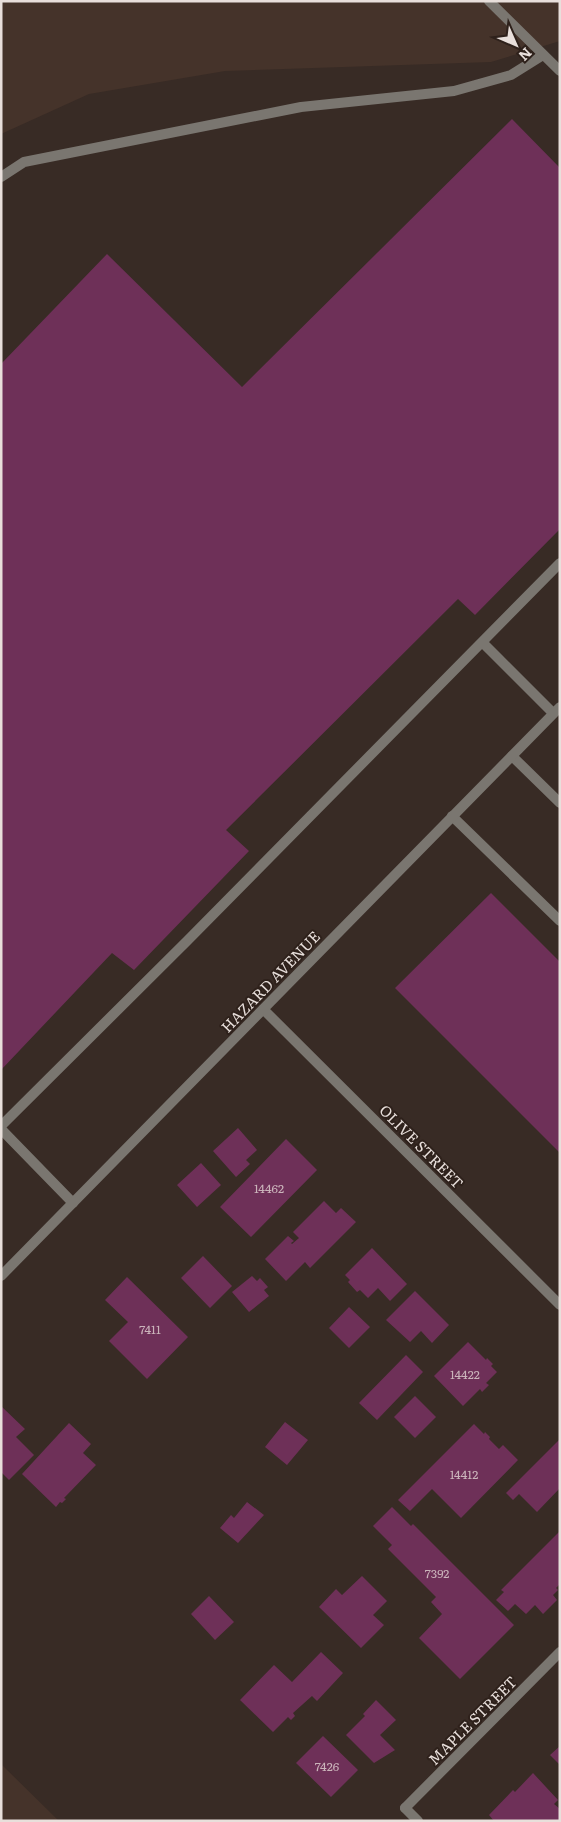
<svg xmlns="http://www.w3.org/2000/svg" width="561" height="1822" font-family="Literata,serif">
<rect width="100%" height="100%" fill="#382b25"/>
<path fill="#45332a" d="M1,1h559v40l-69,21 -266,9 -136,23 -88,40z
M1,1764l58,57h-58z"/>
<path fill="#6e3058" d="M512,119l48,49v361l-85,86 -17,-16 -232,231 23,21 -115,119 -22,-17 -111,117v-706l106,-110 135,133z
M491,893l69,69v191l-165,-165z
M238,1128l19,22 -11,10 4,4 -14,13 -23,-26z
M286,1139l31,31 -66,67 -31,-30z
M201,1163l20,22 -24,22 -20,-22z
M324,1201l12,12 5,-5 15,14 -46,46 -5,-6 -19,19 -21,-22 23,-23 6,5 -3,2 1,1 7,-6 -6,-6z
M372,1248l35,36 -17,17 -12,-13 -10,10 -8,-8 -3,2 -9,-10 2,-2 -5,-5z
M203,1256l29,30 -22,22 -29,-30z
M252,1276l5,5 3,-3 8,9 -4,3 5,6 -20,16 -17,-20z
M127,1277l61,60 -41,42 -38,-38 19,-19 -23,-22z
M415,1291l34,34 -17,18 -11,-12 -11,11 -24,-22z
M349,1307l21,20 -21,21 -20,-20z
M468,1342l18,18 1,-2 6,6 -2,2 6,6 -11,11 3,2 -7,7 -2,-3 -17,17 -29,-30z
M406,1355l17,17 -46,48 -18,-17z
M415,1396l21,21 -21,21 -21,-21z
M1,1406l24,23 -9,8 18,18 -25,25 -8,-8z
M285,1422l23,18 -21,25 -22,-18z
M69,1423l22,21 -8,9 13,12 -32,33 2,1 -4,4 -2,-1 -4,5 -34,-33z
M474,1424l10,10 1,-2 5,5 -1,2 10,10 4,-4 15,15 -57,58 -29,-29 -22,22 -12,-11z
M560,1439v49l-23,24 -18,-18 -6,6 -7,-7z
M247,1502l17,13 -26,28 -18,-15 11,-13 3,3z
M392,1507l19,19 2,-2 101,101 -54,54 -41,-41 23,-24 -11,-12 5,-5 -48,-48 4,-4 -19,-19z
M560,1531v53l-4,4 2,2 -5,5 4,5 -14,14 -8,-9 -9,9 -11,-10 -7,7 -12,-11 8,-8 -3,-2z
M362,1576l25,25 -14,14 11,10 -23,23 -42,-41 17,-18 6,6z
M209,1596l25,26 -19,18 -24,-26z
M321,1652l22,21 -26,28 -5,-5 -19,17 2,3 -4,4 -3,-3 -15,15 -33,-32 34,-35 18,17z
M376,1700l20,20 -16,15 15,15 -21,13 -28,-28 19,-19 -2,-2z
M323,1736l35,34 -27,27 -35,-34z
M560,1746v19l-10,-10z
M533,1773l25,27 -4,4 6,5v12h-66l-5,-6 24,-25 2,2z"/>
<g fill="none" stroke-linecap="round" stroke-linejoin="round">
<path stroke="#7a7670" stroke-width="10" d="M1,177l23,-15 277,-55 153,-16 57,-16 32,-20
M482,642l71,71
M512,756l48,47
M452,816l108,105
M1,1126l186,-185 373,-378
M1,1129l72,74
M405,1808l13,13"/>
<path stroke="#7a7670" stroke-width="10" d="M405,1808l155,-156"/>
<path stroke="#7a7670" stroke-width="10" d="M489,1l71,70
M263,1009l297,296
M1,1276l559,-569"/>
</g>
<g text-anchor="middle" dominant-baseline="central" stroke-width="4" stroke-linejoin="round" paint-order="stroke">
<g font-size="12" fill="#cab3ba">
<text x="269" y="1188">14462</text>
<text x="150" y="1329">7411</text>
<text x="465" y="1374">14422</text>
<text x="464" y="1474">14412</text>
<text x="437" y="1573">7392</text>
<text x="327" y="1766">7426</text>
</g>
<g font-size="15" fill="#e8dfdb" stroke="#2e211b">
<text transform="translate(270 981) rotate(-46)">HAZARD AVENUE</text>
<text transform="translate(422 1146) rotate(45)">OLIVE STREET</text>
<text transform="translate(472 1720) rotate(-45)">MAPLE STREET</text>
</g>
</g>
<rect width="561" height="1822" fill="none" stroke="#e8dfdb" stroke-width="5"/>
<g transform="translate(516 45) rotate(135)" stroke="#2e211b" stroke-width="4" paint-order="stroke">
<path d="M0-4L9 19L0 12L-9 19Z" fill="#e8dfdb"/>
<text y="-8" font-size="14" font-weight="bold" text-anchor="middle" fill="#e8dfdb">N</text>
</g>
</svg>
